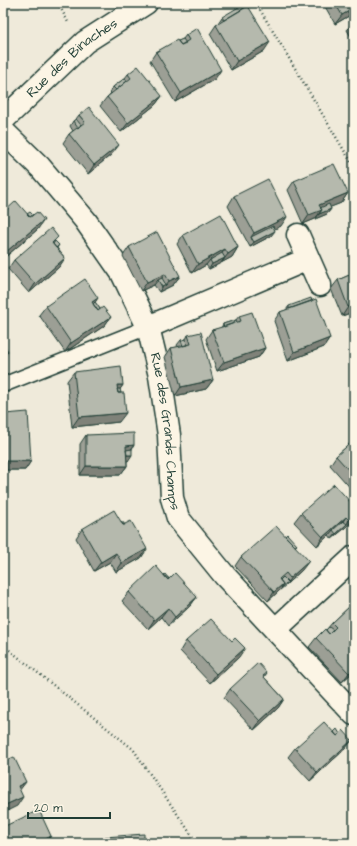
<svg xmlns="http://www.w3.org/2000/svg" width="357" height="846" font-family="'Architects Daughter',sans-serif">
<rect width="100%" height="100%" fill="#efeada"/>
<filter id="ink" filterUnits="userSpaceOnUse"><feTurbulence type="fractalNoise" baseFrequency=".025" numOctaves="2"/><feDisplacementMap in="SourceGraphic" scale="8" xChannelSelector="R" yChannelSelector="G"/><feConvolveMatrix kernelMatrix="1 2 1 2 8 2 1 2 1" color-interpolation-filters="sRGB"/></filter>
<g filter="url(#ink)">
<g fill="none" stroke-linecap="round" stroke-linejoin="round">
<defs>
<path id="service" d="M3,385l145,-58"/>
<g id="minor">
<path id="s1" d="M3,120l82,-78 61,-39"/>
<path id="s2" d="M3,131l37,36 45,53 37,53 26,54 12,49 9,59 3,63 6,20 47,58 129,138"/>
<path d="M298,235l22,50"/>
<path d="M148,327l160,-68"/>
<path d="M276,629l78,-72"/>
</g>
</defs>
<use href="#service" stroke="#1f3d34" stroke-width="17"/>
<use href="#minor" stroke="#1f3d34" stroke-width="25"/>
<path stroke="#1f3d34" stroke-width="2.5" stroke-dasharray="1 3" stroke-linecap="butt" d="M58,3l11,21
M256,3l98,164
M3,645l130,104 64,94"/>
<use href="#service" stroke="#fcf5e5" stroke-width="14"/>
<use href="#minor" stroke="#fcf5e5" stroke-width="22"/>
</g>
<path fill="#9c9f95" stroke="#1f3d34" d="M323,3h31v10l-19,11z
M222,17l42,34 -33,19 -21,-36 6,-9 3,-2h-1z
M354,20v22l-7,-12z
M186,35l29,44 -40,23 -25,-41 6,-9 27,-13z
M128,74l34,22 -7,9 -34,27 -21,-26 7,-9 4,-4 -1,-1 3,-5 12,-9z
M79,115l33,39 -24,20 -25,-31 6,-9 4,-3 -3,-5 3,-5 3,-2z
M294,181l54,12 -7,10 -11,4 1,2 -4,5 -24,10 -15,-34z
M234,196l47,30 -7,3 -3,7 -21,11 -22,-41z
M3,213l35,16 -35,30z
M183,235l55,12 -6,10 -23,12 -3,-4 -14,8 -15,-29z
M55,241l4,4 -2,3 8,10 -6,9 -30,26 -21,-24 6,-9z
M129,247l51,29 -7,9 -14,7 -5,-7 -13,6 -18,-35z
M354,273v42l-1,-3 -11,4 -11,-27 7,-9z
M95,302l5,7 11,8 -7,9 -39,26 -26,-37 7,-9z
M289,306l41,32 -6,9 -36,14 -14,-40 6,-9 6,-2z
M239,316l26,32 -6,9 -42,14 -11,-32 6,-9 9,-2 2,-4 13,-4z
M188,335l25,45 -7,9 -31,7 -10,-39 6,-9 7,-1 -1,-2 4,-5 5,-1z
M74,372l49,13 -3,4 -1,33 -47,5 -5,-46z
M5,414l26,47 -6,9h-22v-54z
M86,435l48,10 -2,4 -4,12 -1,-1v6l-7,9h-40v-31z
M354,440v52l-24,-27 6,-9z
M354,506v13l-1,2 -21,18 -3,-4 -12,11 -23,-24 7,-9z
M121,522l26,27 -6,9 -25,14 -6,-10 -16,9 -18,-33 6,-9z
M285,536l12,9 -2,2 7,23 -34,31 -33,-35 6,-9z
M164,575l33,22 -7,9 -22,20 -7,-9 -13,12 -26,-28 7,-9z
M349,607l5,64 -12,11 -33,-35 7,-9 10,-8 6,-7z
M186,641l53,16 -29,26 -30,-32z
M267,673l-3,4 20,22 -6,9 -24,22 -30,-32 6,-9z
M334,732l6,2 12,6 -7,9 -35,32 -22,-24 7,-9z
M3,827l43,16h-43z
M105,837l39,6h-43z"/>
<path fill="#7f8279" stroke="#1f3d34" d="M354,8v5l-19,11 7,-9z
M270,42l-6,9 -33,19 6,-9z
M221,70l-6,9 -40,23 6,-9z
M162,96l-7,9 -34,27 7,-9z
M119,145l-7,9 -24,20 6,-9z
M348,193l-7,10 -20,8 -6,8 -12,5 6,-9 10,-10z
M331,209l-4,5 -12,5 4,-5z
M287,217l-6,9 -29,14 -1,-3 3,-4z
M44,220l-6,9 -35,30v-1l4,-7z
M275,231l-4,5 -21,11 4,-5z
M238,247l-6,10 -11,6 7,-9z
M225,249l-6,9 -9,2 -4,5 -14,8 6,-9z
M65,258l-6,9 -30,26 6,-9z
M225,258l-4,5 -12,6 3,-5z
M165,274l-6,8 -1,-2 -4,5 -13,6 6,-9z
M180,276l-7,9 -14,7 3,-5 4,-2 3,-4z
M98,298l-6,9v-5z
M354,305v5l-1,2 -11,4 6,-9z
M111,317l-7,9 -39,26 6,-9z
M330,338l-6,9 -36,14 6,-9z
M265,348l-6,9 -42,14 7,-9z
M8,351l-5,8v-4z
M213,380l-7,9 -31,7 6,-9z
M117,385h6l-6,9z
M126,413l-7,9 -47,5 7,-10z
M134,445l-6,9 -5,1 3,-9z
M123,455h9l-4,6 -8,-1z
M3,461h28l-6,9h-22z
M86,466h41l-7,9h-40z
M354,516v3l-1,2 -21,18 4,-5 11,-10 2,-4z
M346,517l-6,9 -7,4 -4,5 -12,11 6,-9z
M147,549l-6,9 -25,14 6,-9z
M116,553l-6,9 -16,9 7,-9z
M309,561l-7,9 -34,31 6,-9 9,-8 5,-2 2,-4z
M197,597l-7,9 -22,20 7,-9z
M168,608l-7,9 -13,12 6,-9z
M245,648l-6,9 -29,26 6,-9z
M354,668v3l-12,11 7,-9z
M284,699l-6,9 -24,22 6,-9z
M352,740l-7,9 -35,32 7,-9z
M26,782l-7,9 -1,-5z
M23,797l-6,9 -14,7v-7z
M51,836l-5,7h-5l3,-3z"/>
<path fill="#b5b9ad" stroke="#1f3d34" d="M335,3h19v5l-12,7z
M242,5l2,3 -20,12 -2,-3z
M248,6l22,36 -33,19 -21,-36z
M197,28l24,42 -40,23 -25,-41 21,-12 4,5 8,-5 -3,-5z
M183,39l3,4 -5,2 -3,-4z
M138,66l24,30 -34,27 -21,-26 24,-19 -3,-4z
M125,78l2,3 -11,9 -3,-3z
M89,107l30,38 -25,20 -25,-31 16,-12 -6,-7z
M76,119l5,6 -3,3 -5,-7z
M334,164l14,29 -29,12 3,5 -13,5 -15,-34z
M268,179l19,38 -33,16 -20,-37z
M16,201l14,16 7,-5 7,8 -37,31 -4,-4v-34z
M329,204l2,5 -12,5 3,-4 -2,-2z
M30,212l3,3 -3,2 -3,-3z
M221,214l17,33 -10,7 -3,-5 -27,15 -15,-29z
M273,226l2,5 -21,11 -3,-5z
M51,228l7,9 -6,6 13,15 -30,26 -21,-24z
M157,232l23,44 -11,5 -4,-7 -18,8 -18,-35z
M55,241l4,4 -3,3 -3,-4z
M222,253l3,5 -13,6 -2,-4z
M354,273v32l-6,2 -10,-27z
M162,278l4,7 -4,2 -4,-7z
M85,279l13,19 -6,4 6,9 5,-4 8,10 -40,26 -25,-37z
M311,298l1,3 -23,8v-3z
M316,299l14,39 -36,14 -14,-40z
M95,302l5,7 -2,2 -5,-7z
M252,312l13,36 -41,14 -12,-32 29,-9 -2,-5z
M236,320l1,2 -13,5 -1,-3z
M201,332l12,48 -32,7 -10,-39 20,-4 -3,-9z
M186,339l1,6 -4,1 -2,-6z
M3,343l5,8 -5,4z
M121,366l2,19h-6l1,8h6l2,20 -47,4 -5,-45z
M117,389h3l1,4h-3z
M28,412l3,49h-28v-39h2v-8z
M134,433v12l-8,1 1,20h-41v-31z
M354,440v36l-18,-20z
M132,449v6h-5l-1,-5z
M334,484l20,22v10l-5,4 -3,-3 -23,20 -22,-24z
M114,510l9,15 8,-4 16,28 -25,14 -6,-10 -15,9 -19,-33z
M122,521l3,4h-2l-2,-3z
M343,521l4,3 -11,10 -3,-4z
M276,526l33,35 -19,17 -4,-5 -7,6 4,5 -9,8 -33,-35z
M287,534l10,11 -2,1 -10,-10z
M156,566l12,14 7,-7 22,24 -22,20 -7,-9 -14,12 -25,-28z
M165,574l4,5 -1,1 -4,-5z
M283,577l5,5 -7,6 2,-4 -3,-4z
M349,607l5,5v56l-5,5 -33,-35 9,-9 4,5 7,-7 -4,-4z
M211,619l21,22 3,-3 10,10 -29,26 -30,-33z
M329,627l4,3 -4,4 -3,-4z
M258,663l9,10 -4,3 21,23 -24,22 -30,-32z
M324,722l13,14 6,-6 9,10 -35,32 -22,-24z
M337,729l3,5 -3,2 -3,-4z
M14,757l12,25 -8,4 5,11 -20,9v-44z
M39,810l12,26 -7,4 1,3h-36l-6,-12v-4z
M144,834v9h-39v-6z"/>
</g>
<g text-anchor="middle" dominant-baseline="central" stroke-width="3" stroke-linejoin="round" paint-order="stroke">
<g font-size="14" fill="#1f3d34" stroke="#fcf5e5">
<text stroke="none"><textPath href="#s1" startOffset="93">Rue des Binaches</textPath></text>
<text stroke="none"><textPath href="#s2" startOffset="352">Rue des Grands Champs</textPath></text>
</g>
</g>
<rect width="357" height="846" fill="none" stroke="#fcf5e5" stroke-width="16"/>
<rect x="8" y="8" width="341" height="830" fill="none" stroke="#1f3d34" stroke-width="1.5" filter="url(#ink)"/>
<path d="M28 812v6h82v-6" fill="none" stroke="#1f3d34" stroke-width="2"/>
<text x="34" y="812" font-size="12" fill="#1f3d34" stroke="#fcf5e5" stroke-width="3" paint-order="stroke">20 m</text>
</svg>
